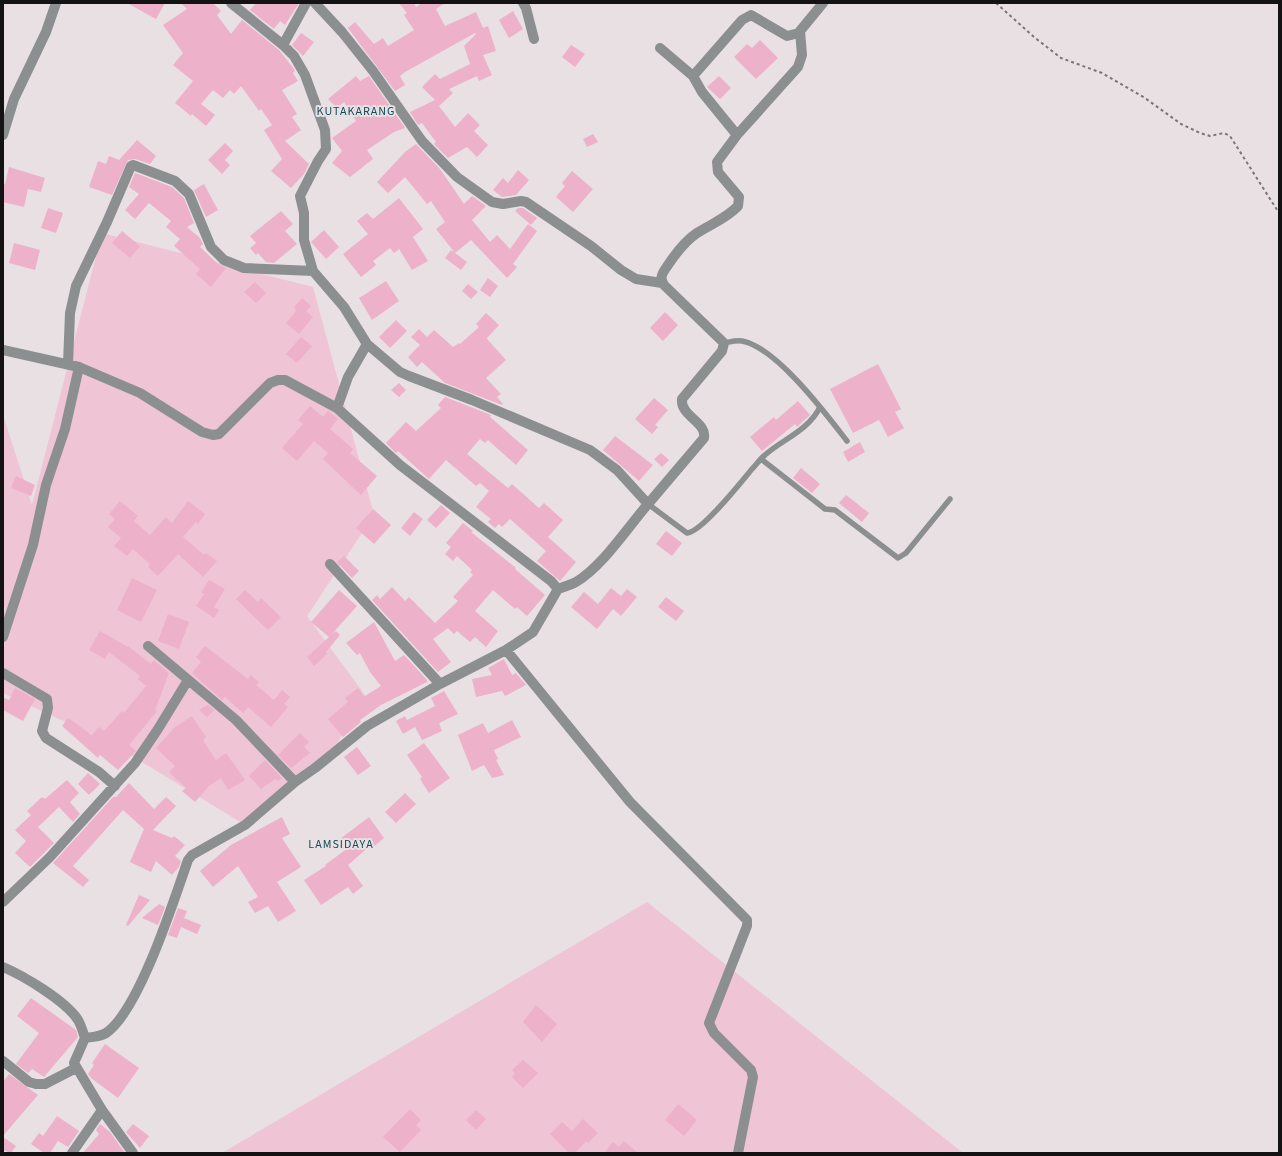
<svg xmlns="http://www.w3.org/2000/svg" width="1282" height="1156" font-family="'Source Sans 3',sans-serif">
<rect width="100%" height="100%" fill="#e9e0e3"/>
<path fill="#efc4d5" d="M102,233l211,54 61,228 -67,101 55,75 -29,63 -88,71 -134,-82 -108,-50v-77l3,-12 -3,6v-195l29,90z
M647,902l316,251h-741z"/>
<path fill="#edb1ca" d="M127,3h38l-9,16z
M181,3h32l8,8 -4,4 14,19 11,-14 37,30 15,19 1,2 -2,2 5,8 -16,9 15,24 -5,3 9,13 -16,11 24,23 -5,10 -13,14 -20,-17 11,-12 -18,-29 8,-5 -11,-16 -2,2 -18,-25 -7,8 -4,-4 -7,8 -10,-8 -12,14 14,11 -9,11 -14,-12 -1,2 -16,-13 18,-22 -20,-16 10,-12 -20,-28 24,-16z
M256,3h43l-14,22 -5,-4 -6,8 -24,-19z
M399,3h15l2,4 6,-4h23l-9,6 9,17 31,-14 7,16 5,-2 8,25 -13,4 9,20 -13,6 -2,-5 -28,13 4,4 -14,13 16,21 13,-14 12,12 -6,6 14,14 -11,12 -10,-10 -19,11 -14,-14 2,-2 -14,-19 -4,2 -8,-13 25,-12 -13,-13 13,-13 5,5 30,-15 -6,-18 12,-12 -1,-1 -70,39 -5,4 5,9 -10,6 -47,-63 7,-6 19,22 9,-6 5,8 26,-16 -10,-15 3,-2z
M513,11l10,18 -14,9 -10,-18z
M301,33l13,9 -11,14 -11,-11z
M760,40l18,18 -22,21 -22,-22 13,-13 5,4z
M571,45l14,9 -10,13 -13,-10z
M356,76l4,5 9,-5 36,52 -11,4 -27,18 6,9 -23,18 -18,-14 10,-12 -10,-13 24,-17 -12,-19 -7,6 -9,-9z
M719,76l12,12 -11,11 -13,-12z
M593,134l5,8 -11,5 -4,-8z
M137,140l19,16 -6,8 -15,-5 -7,1 -16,35 -23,-8 9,-26 8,3 3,-8 10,4z
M225,143l8,8 -8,9 5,5 -8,9 -14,-14z
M416,144l24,25 24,35 8,-8 14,10 -14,14 18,22 7,-7 13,14 18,-25 9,7 -24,33 4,3 -10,11 -36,-38 -16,13 -19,-24 9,-7 -14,-21 -4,3 -22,-27 -17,16 -11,-11 28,-30z
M9,167l36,11 -4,14 -13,-3 -4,18 -21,-5v-18h2z
M518,170l11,10 -13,15 -14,2 -9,-7 10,-12 5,5z
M572,171l21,18 -20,23 -17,-15 9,-11 -3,-3z
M135,173l37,14 12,11 10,25 -7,4 13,11 3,6 -3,3 19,18 7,3 -15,19 -15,-13 4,-5 -26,-23 6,-7 -14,-12 5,-6 -22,-18 -14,16 -10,-9 14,-16 -10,-7z
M204,184l14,26 -12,7 -12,-27z
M399,198l24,31 -10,8 15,24 -16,9 -13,-21 -5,4 -4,-5 -17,13 3,4 -15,12 -18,-23 25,-20 -11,-13 10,-8 6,6z
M48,208l15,5 -7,20 -15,-5z
M518,208h5l14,10 -6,7 -16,-14z
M281,211l12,13 -8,7 12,13 -23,19 -8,-1 -8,-9 -2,2 -6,-7 6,-5 -6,-7z
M324,230l15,17 -13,12 -15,-17z
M122,231l18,15 -10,12 -18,-15z
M14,243l26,7 -5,20 -26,-7z
M451,250l16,12 -6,8 -16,-12z
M488,278l10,8 -8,11 -10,-7z
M386,281l13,20 -27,19 -13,-22z
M255,282l11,11 -10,10 -12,-11z
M468,284l10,8 -7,7 -9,-8z
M302,298l9,8 -5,5 7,6 -14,17 -13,-11 10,-12 -2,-4z
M665,312l13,13 -15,16 -13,-13z
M486,313l13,12 -12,13 1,2 18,20 -20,18 15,16 -4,3 6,7 -1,1 -57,-22 -23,-21 -5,5 -9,-10 12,-12 -9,-8 8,-8 8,8 7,-7 19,17 6,-4 1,1 19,-17 -3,-3z
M396,320l11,11 -17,17 -11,-11z
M301,337l11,9 -15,17 -11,-9z
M878,364l23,45 -6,3 9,16 -16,9 -9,-17 -26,13 -23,-44z
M399,383l7,7 -7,7 -8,-7z
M445,397l46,18 -1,2 38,33 -12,15 -28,-25 -3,3 -5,-4 -13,15 41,34 4,-4 27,24 5,-5 19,17 -15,17 28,25 -16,19 -23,-20 9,-10 -36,-32 -8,8 -3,-3 -4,4 -7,-6 3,-3 -15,-12 13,-16 -9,-8 -4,3 -30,-26 -17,19 -31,-28 -2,2 -10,-10 20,-21 10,9 25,-23 -3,-3z
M654,398l14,12 -13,15 3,2 -6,7 -17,-15z
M798,401l12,14 -11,10 -2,2 -2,-3 -33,27 -12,-14 24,-20 2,3z
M310,406l13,11 5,-6 10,8 -8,10 23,20 -3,4 27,23 -16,19 -38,-36 5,-6 -14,-12 -17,20 -15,-13 21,-24 -5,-4z
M615,436l38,29 -14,16 -36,-31z
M860,442l5,10 -17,10 -5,-10z
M661,453l8,7 -7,7 -8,-8z
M801,468l19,16 -8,9 -19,-15z
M16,476l19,9 -4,11 -20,-8z
M846,495l23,18 -7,9 -23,-19z
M120,501l18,15 -4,5 16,14 16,-18 6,6 16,-22 17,13 -7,10 -2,-2 -13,15 21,18 2,-2 11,8 -14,16 -25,-23 -20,22 -10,-9 2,-3 -17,-15 -6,7 -13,-10 7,-8 -13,-11 7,-8 -6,-5z
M441,505l9,8 -14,15 -9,-8z
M373,509l18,16 -17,19 -18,-16z
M414,512l9,7 -13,17 -9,-8z
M463,523l10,8 -2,1 45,36 -1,1 30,26 -18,21 -10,-9 -2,2 -22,-19 -18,21 23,20 -12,16 -11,-10 -5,5 -13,-11 -3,3 -6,-6 -15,11 18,23 -13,10 -66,-72 5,-5 3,4 12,-12 13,14 4,-4 26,26 23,-22 -5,-4 20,-22 -3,-3 2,-2 -15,-14 -4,5 -8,-7 6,-7 -5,-4z
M666,531l16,12 -10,13 -16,-12z
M344,556l15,15 -7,7 -15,-16z
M132,578l25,12 -16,32 -24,-12z
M209,580l16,9 -11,18 5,3 -5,8 -18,-12 8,-12 -3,-1z
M611,588l10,8 6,-7 10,8 -16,19 -8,-7 -16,20 -26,-22 13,-15 14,12z
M245,590l13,12 3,-4 20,19 -13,13 -32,-31z
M339,590l18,16 -25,28 4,-3 4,4 -14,17 1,2 -13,12 -7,-9 22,-20 -18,-15z
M666,597l18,14 -8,10 -18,-14z
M168,614l21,8 -10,27 -21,-8z
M374,622l21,39 9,-6 23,25v2l-46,23 -21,15 1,2 -18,15 -15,-18 20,-17 -3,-4 13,-10 7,8 16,-10 -11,-14 -10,-19 -3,2 -11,-12z
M100,631l28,16v-1l23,18 3,-4 15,13 -14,37 2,1 -28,34 7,6 -18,19 -18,-15 -2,3 -36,-32 6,-8 24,17 7,-8 5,4 18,-20 2,2 22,-27 -8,-7 2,-3 -31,-24 -4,7 -16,-9z
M205,646l43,33 3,-4 8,7 -3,3 18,15 8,-10 8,7 -6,7 4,3 -17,20 -23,-20 -5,6 -18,-16 -3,3 -30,-27 9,-11 -5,-5z
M504,659l8,16 4,-2 10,12 -21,11 -3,-5 -26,6 -4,-18 20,-4 -4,-7z
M15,688l20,11 -12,22 -20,-11v-13l6,3z
M444,691l14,23 -19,9 3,8 -20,9 -7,-13 -12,7 -7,-13 9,-5 2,4 28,-14 -4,-8z
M208,705l6,5 -7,7 -8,-7z
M192,716l14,21 -3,3 13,20 10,-7 19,27 -17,10 -7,-12 -12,8 -14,16 -13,-11 4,-3 -17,-16 6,-6 -19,-18 18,-20z
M512,720l9,17 -27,13 4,9 -2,1 8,15 -12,3 -8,-13 -12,6 -14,-36 25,-12 5,10z
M300,733l9,9 -5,5 6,6 -19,15 -13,-13z
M424,743l26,35 -21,15 -9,-14 2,-2 -15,-22z
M357,747l14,19 -13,9 -14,-18z
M265,760l17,18 -4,3 -3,-2 -14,10 -12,-13z
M88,773l12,11 -11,11 -11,-11z
M67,780l12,13 -9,9 10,12 -7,8 -14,-15 -21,20 16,16 -24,24 -15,-14 11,-12 -11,-11 16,-15 -4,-4 15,-14 3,2z
M129,783l25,26 12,-12 10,9 -23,24 19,8 2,-2 11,9 -10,11 6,5 -2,6 -7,8 -16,-14 -5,11 -21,-10 14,-33 -21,-19 -50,56 16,14 -6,7 -30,-24 60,-66h3z
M405,793l11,11 -20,19 -11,-11z
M282,817l8,17 -8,4 19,29 -24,15 19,29 -18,11 -10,-16 -13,7 -7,-11 10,-5 -20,-31 -25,21 -13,-16 31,-26z
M369,817l15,21 -11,9 -2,-2 -23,20 15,21 -10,8 -5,-7 -27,18 -17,-25 22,-14 -1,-1 23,-17 -8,-9z
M139,895l11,5 -22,26 -2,-1z
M159,904l6,3 -7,18 -16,-7z
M178,908l9,3 -3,7 17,7 -4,9 -16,-7 -4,11 -9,-3z
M31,998l45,32 2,7 -34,40 -12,-8 -4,4 -12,-9 23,-31 -22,-17z
M536,1005l21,19 -15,18 -19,-20z
M105,1044l34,24 -21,30 -27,-20 -3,-4 6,-9 -2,-2z
M523,1060l15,13 -15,15 -11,-11 3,-4 -3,-3z
M9,1074l29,21 -35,41v-54z
M678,1104l19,16 -13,16 -19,-16z
M410,1109l11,11 -5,5 5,5 -21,22 -17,-15z
M476,1110l10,9 -10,11 -10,-10z
M57,1116l22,15 -11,16 -10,-6 -8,12h-6l-13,-9 8,-11 4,3z
M583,1119l15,14 -10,10 -2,-2 -11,12h-6l-19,-19 12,-12 10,9z
M100,1124l10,8 15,21h-42l16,-19 -3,-4z
M133,1124l16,12 -9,12 -14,-16z
M3,1137l13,9 -5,7 -8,-3z
M624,1141l14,12h-34l9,-11 6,5z"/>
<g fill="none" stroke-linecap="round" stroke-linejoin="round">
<path stroke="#7b7577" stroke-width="2" stroke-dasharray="3 3" stroke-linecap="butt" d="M996,3l38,34 27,21 41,15 43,25 36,26 19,9 10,3 14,-3 6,3 49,77"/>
<path stroke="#8b8f90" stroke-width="5.5" d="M724,343c6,-1 12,-3 18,-2 34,6 84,73 105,100
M761,459l64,50 10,1 63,48 8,-5 44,-54
M648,504l39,29c15,-1 54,-51 65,-64 4,-4 8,-10 13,-14 18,-16 43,-24 55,-48"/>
<path stroke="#8b8f90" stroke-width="10" d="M315,3l27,29 31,39 49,70 35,36 35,25 11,2 18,-3 5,1 65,44 30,24 15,9 26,4
M523,3l3,5 8,31
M283,45l23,-42
M660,48l33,28 9,16 35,43
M693,76l49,-56 9,-5 36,21 12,-3
M3,135l11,-36 32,-67 10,-29
M367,344l33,28 9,4 63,24 118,50 27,20 31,34c-20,23 -46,63 -72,78 -6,3 -12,5 -18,7
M3,350l76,17 61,26 62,39 11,3 6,-1 51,-51 8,-3h7l52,28
M68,364l2,-51 6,-27 31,-64 24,-56 2,-1 42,16 14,13 22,53 13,13 20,8 69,3
M648,504l56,-66c3,-16 -24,-22 -22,-39l40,-48 2,-8 -59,-57c-7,-8 -2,-14 3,-21 8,-12 17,-24 29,-32 14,-9 30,-15 41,-27l1,-9 -21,-25 -1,-10 20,-27 61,-68 4,-12 -2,-24 23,-28
M330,564l110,120
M3,637l30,-92 13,-60 19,-56 14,-62
M148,646l88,74 59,62
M506,650l124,152 117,118v6l-38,97 5,10 37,37 2,7 -15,76
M3,673l44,26 1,9 -6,23 4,7 53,34 16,14
M3,902l47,-45 85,-94 23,-34 30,-49
M3,967c21,9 63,34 75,53 3,5 5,12 7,18l-11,25 28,47 31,43
M85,1038c6,-1 15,-1 21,-5 33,-22 68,-133 82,-173l4,-5 53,-30 50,-43 20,-14 52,-42 73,-42 66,-34 27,-18 25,-43 -7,-8 -151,-116 -63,-57 11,-31 19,-33 -23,-37 -31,-36 -9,-31v-27l-4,-17 18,-35 8,-12 -1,-19 -20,-55 -11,-19 -11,-11 -52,-42
M3,1061l26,21 7,2h9l31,-16 -2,-5
M72,1153l30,-43"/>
</g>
<g text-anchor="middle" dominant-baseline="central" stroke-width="4" stroke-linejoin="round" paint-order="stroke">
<g font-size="12" letter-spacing="1" fill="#124c57" stroke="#e9e0e3">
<text x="356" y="111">KUTAKARANG</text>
<text x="341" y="844">LAMSIDAYA</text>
</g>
</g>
<rect width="1282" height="1156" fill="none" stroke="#151213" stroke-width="8"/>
</svg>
